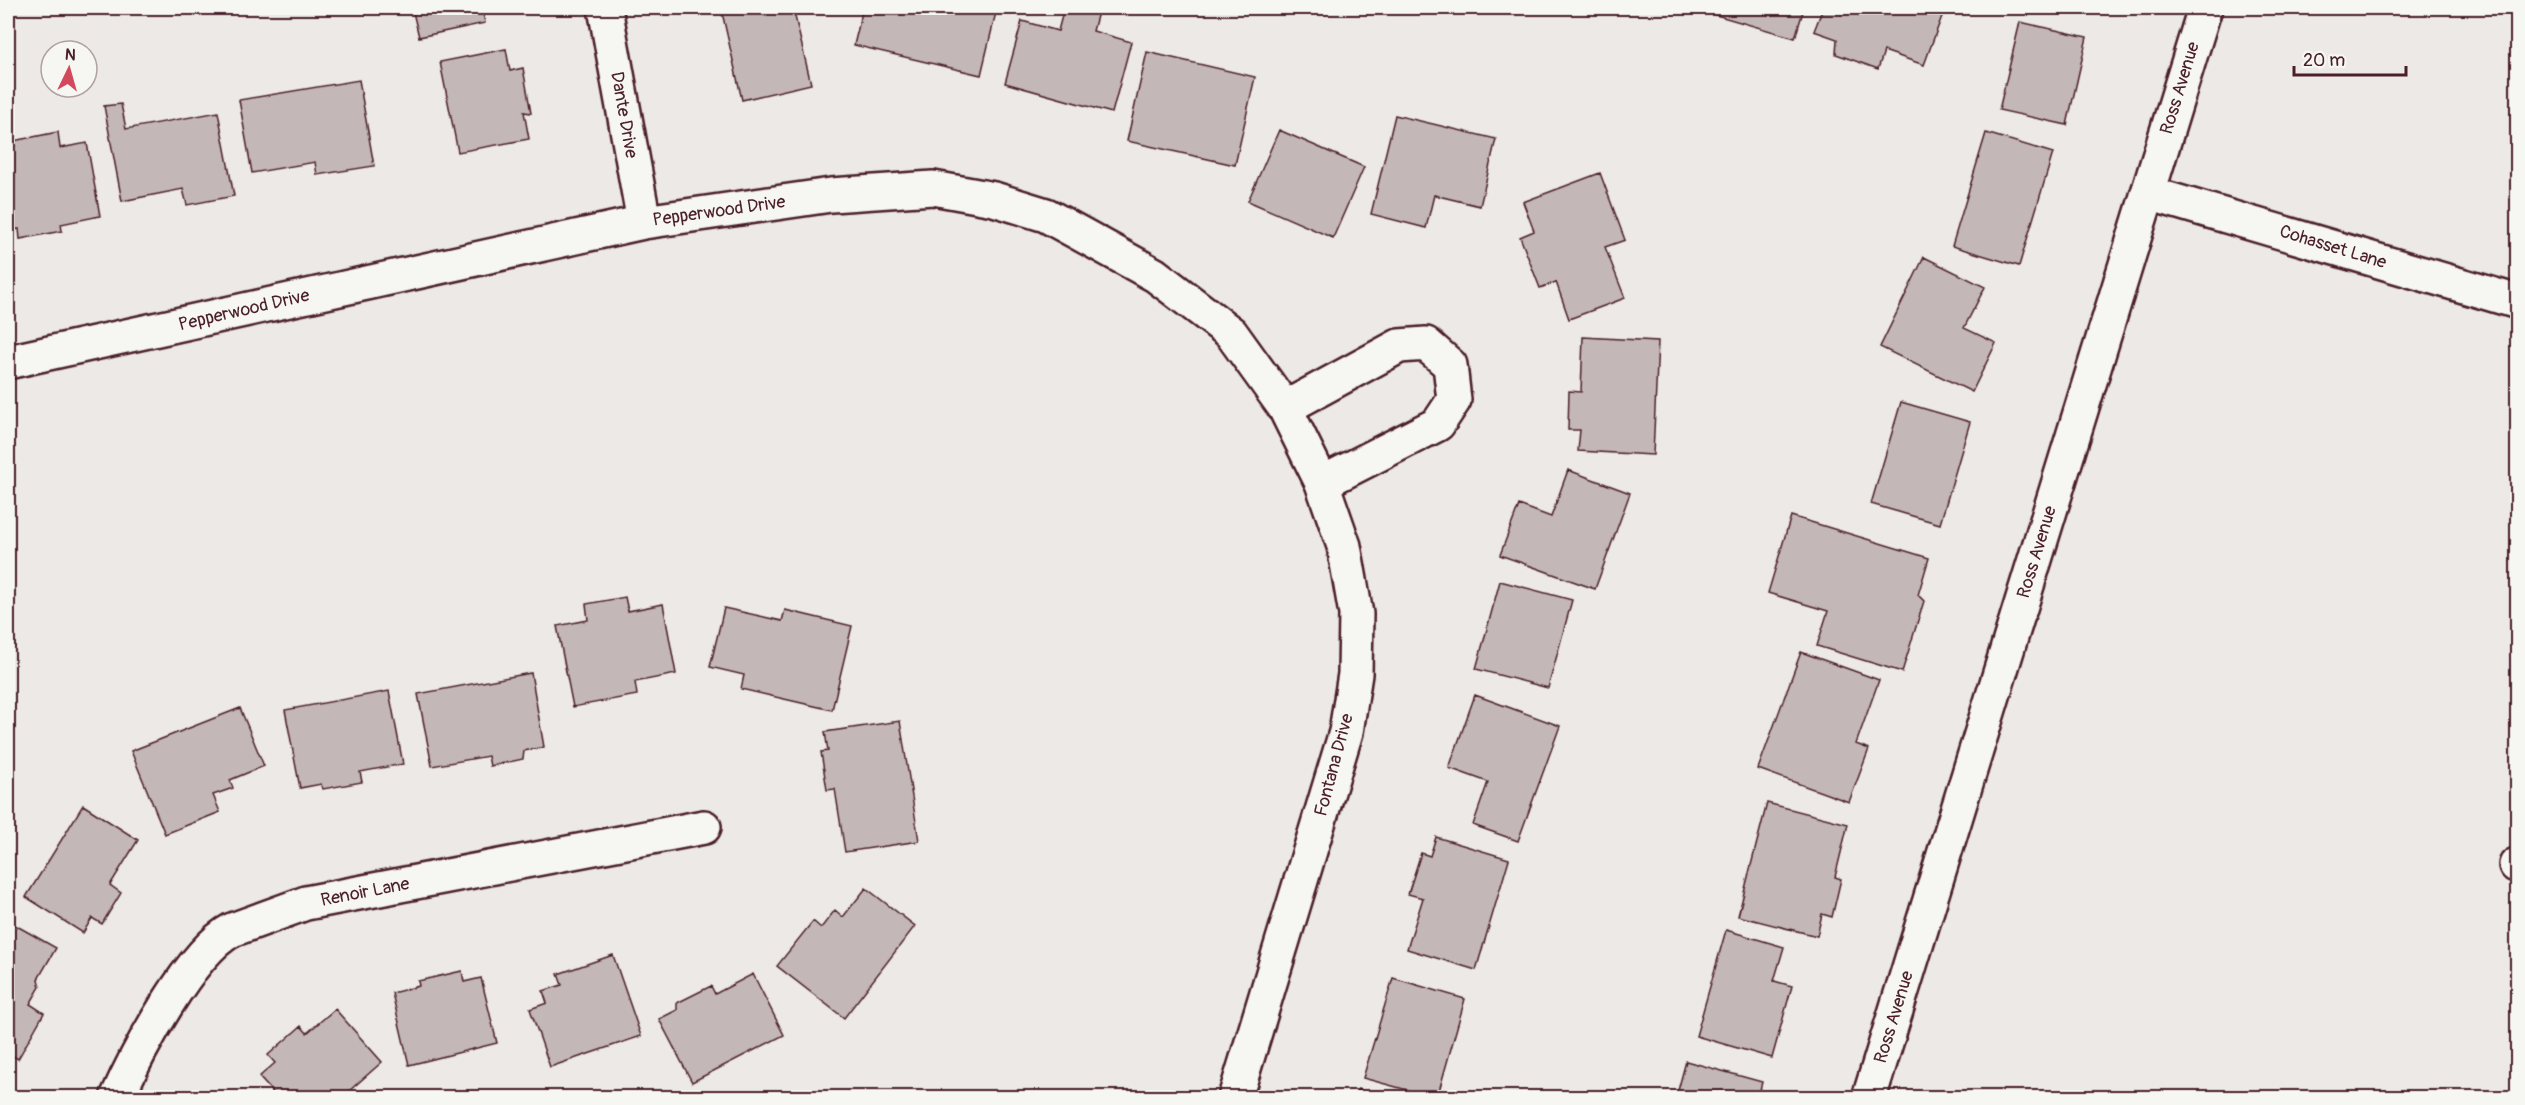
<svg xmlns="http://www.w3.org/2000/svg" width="2525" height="1105" font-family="Pangolin,sans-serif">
<rect width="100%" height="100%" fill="#ece9e6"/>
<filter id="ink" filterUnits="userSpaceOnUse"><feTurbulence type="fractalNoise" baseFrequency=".0167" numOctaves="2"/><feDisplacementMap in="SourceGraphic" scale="12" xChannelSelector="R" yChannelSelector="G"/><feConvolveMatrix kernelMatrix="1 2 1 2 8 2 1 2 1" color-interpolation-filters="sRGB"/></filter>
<g filter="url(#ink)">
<path fill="#c4b7b7" stroke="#4a1f2b" stroke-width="1.5" d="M412,8h70l3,15 -66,14z
M721,8h72l18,76 -69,16z
M863,8h134l-16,67 -127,-30z
M1064,8h16l18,4 -5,19 38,11 -19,71 -107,-30 17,-62 36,10z
M1692,8h112l-9,30z
M1823,8h122l-21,57 -40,-14 -6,18 -42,-15 1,-15 -23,-8z
M2020,22l67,15 -20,88 -68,-15z
M506,49l4,22 13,-3 8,45 -7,-1 5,27 -71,13 -18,-90z
M1147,52l108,25 -20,88 -108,-24z
M359,80l15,86 -57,9 -2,-13 -63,11 -13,-73z
M121,104l5,25 92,-17 16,84 -47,9 -4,-16 -61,12 -18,-95z
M1395,115l101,24 -16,67 -46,-11 -8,33 -55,-14z
M1279,130l85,37 -31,71 -85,-37z
M58,132l2,16 27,-5 13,73 -39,8 1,7 -42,8 -1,-10 -11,2v-71l4,-1 -4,-17z
M1986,133l67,20 -34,113 -67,-20z
M1600,173l25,67 -20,7 20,51 -56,21 -13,-37 -16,6 -20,-51 14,-6 -11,-29z
M1924,257l61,30 -21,41 32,15 -24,49 -92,-45z
M1583,337l75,4 -5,114 -75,-4 2,-21h-12l1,-39 12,1z
M1901,402l69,20 -30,102 -69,-20z
M1568,470l62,23 -35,96 -95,-34 19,-50 32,12z
M1791,516l138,42 -11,37 6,6 -22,71 -85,-26 11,-35 -60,-18z
M1500,581l72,19 -24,88 -72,-19z
M625,597l3,14 35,-7 13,70 -41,8 2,13 -64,12 -16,-81 31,-6 -2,-16z
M724,608l58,13 3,-11 67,16 -20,84 -91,-21 3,-14 -34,-8z
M1801,652l78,28 -23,64 13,5 -20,53 -91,-33z
M531,673l13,74 -20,4 -1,8 -33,7 -2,-10 -56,10 -14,-72z
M389,691l14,73 -43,8 2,10 -39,7 -2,-5 -21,4 -15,-78z
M1475,695l85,31 -42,115 -45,-16 15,-43 -39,-14z
M240,708l24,58 -34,14 3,8 -20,7 7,17 -55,22 -34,-83z
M900,721l19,120 -74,11 -10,-63 -8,1 -6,-38 7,-1 -3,-19z
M1767,803l81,21 -13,53 6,2 -9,38 -10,-3 -5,22 -79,-20z
M83,805l55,35 -28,45 11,8 -19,31 -10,-6 -9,15 -57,-36z
M1436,837l73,22 -33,111 -69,-21 16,-51 -15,-4 13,-41 9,3z
M866,888l49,38 -71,92 -67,-52 36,-45 8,7 14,-18 8,7z
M8,921l48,27 -18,31 2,8 -10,17 14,9 -26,46 -10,-6z
M1726,930l58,17 -10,34 18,5 -20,72 -76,-22z
M613,955l28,81 -91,31 -20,-58 17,-6 -4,-12 19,-6 -4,-11z
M462,971l2,11 17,-4 16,65 -88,22 -17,-72 27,-7 -1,-5z
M753,974l31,61 -92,47 -33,-63 18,-9v-7l34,-17 4,8z
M1393,978l72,21 -28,99 -74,-20z
M335,1009l47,53 -41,36h-63l-19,-21 16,-14 -7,-8 33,-29 6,7z
M1686,1061l76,21 -4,16h-82z
M1358,1089l19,9h-22z"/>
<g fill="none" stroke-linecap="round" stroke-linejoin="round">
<defs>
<path id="minor" d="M605,8l39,214
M2148,193l370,109
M8,362l636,-140 187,-27 102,-7 61,11 52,16 109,60 76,58 54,75 37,75 22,63 12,68 -1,60 -9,58 -111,366
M1285,408l114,-62 27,-2 24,21 4,35 -16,24 -116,59
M2516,865h2
M117,1098c20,-45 73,-146 115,-168l74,-27 398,-76"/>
<path id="tertiary" d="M1869,1098l336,-1090"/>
</defs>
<use href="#minor" stroke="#4a1f2b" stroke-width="38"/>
<use href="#tertiary" stroke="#4a1f2b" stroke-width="38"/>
<use href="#minor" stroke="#f6f6f2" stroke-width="33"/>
<use href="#tertiary" stroke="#f6f6f2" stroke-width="33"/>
</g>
</g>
<g text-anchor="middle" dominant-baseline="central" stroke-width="4.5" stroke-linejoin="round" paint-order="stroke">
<g font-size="18" fill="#4a1f2b" stroke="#f6f6f2">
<text transform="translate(2180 88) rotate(-73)">Ross Avenue</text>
<text transform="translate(624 115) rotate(80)">Dante Drive</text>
<text transform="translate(719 211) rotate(-8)">Pepperwood Drive</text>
<text transform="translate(2333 247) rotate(17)">Cohasset Lane</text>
<text transform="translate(244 310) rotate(-13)">Pepperwood Drive</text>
<text transform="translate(2037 552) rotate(-73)">Ross Avenue</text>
<text transform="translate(1334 765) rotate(-75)">Fontana Drive</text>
<text transform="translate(365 892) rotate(-11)">Renoir Lane</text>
<text transform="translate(1894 1017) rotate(-73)">Ross Avenue</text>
</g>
</g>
<rect width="2525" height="1105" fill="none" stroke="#f6f6f2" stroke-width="30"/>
<rect x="15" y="15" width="2495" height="1075" fill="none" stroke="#4a1f2b" stroke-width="2" filter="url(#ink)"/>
<g transform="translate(69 69) rotate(5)"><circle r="28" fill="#f6f6f2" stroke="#b1a0a2" stroke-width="1.5"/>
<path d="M0-4.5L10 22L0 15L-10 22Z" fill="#d1495b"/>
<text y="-9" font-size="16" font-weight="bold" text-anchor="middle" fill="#4a1f2b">N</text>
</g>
<path d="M2294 66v9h112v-9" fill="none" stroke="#4a1f2b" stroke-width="3"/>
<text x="2303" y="66" font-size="18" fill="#4a1f2b" stroke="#f6f6f2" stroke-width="4.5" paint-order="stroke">20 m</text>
</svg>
